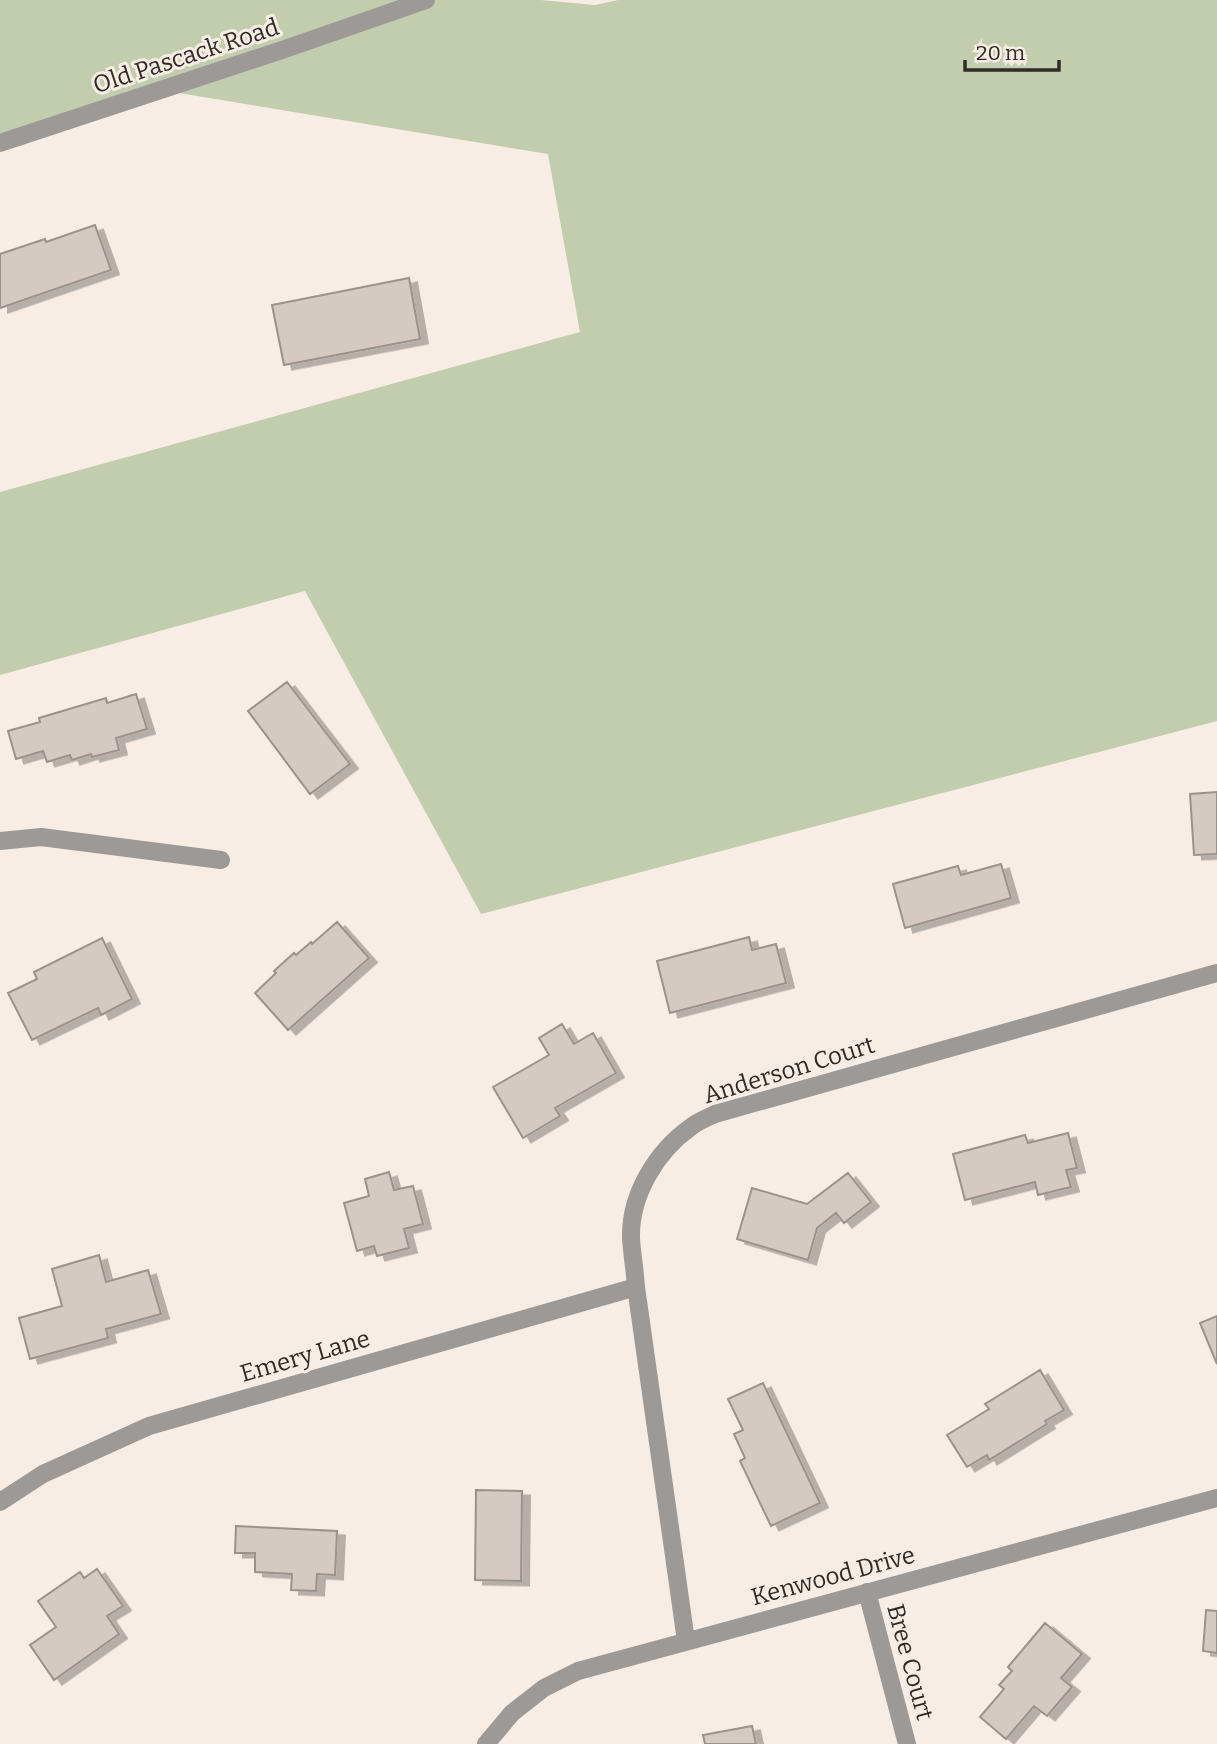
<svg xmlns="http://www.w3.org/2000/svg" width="1217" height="1744" font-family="Bitter,serif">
<defs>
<filter id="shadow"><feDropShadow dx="8" dy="4.5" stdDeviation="0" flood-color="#0004"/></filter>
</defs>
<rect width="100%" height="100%" fill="#f8ede5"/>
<path fill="#c2cdad" d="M0,0h541l54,5 23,-5h599v721l-736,193 -176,-323 -305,84v-183l580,-160 -32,-178 -375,-62 -173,47z"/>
<path fill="#d5cac3" stroke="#9c928b" stroke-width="2" filter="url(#shadow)" d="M95,225l16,45 -111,38v-54l45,-15 1,3z
M409,278l11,61 -136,26 -12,-60z
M287,682l63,82 -40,30 -62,-83z
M136,694l11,35 -31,9 3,12 -27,7 -1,-3 -19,6 -2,-5 -23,7 -4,-11 -27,8 -8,-28 32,-9 -1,-4 67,-20 1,5z
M1217,792v62l-23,1 -4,-61z
M1001,864l10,34 -106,30 -12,-44 65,-18 3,9z
M337,922l32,36 -81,72 -33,-37 21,-20 -2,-2 20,-18 2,2 15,-13 1,2z
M749,937l3,13 24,-6 10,39 -116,30 -13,-52z
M102,938l30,61 -31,16 -3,-7 -66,32 -24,-47 29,-14 -3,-7z
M562,1024l12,20 19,-11 23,40 -61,35 5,8 -37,22 -30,-51 56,-32 -10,-17z
M1068,1133l9,35 -11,2 5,17 -33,8 -3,-13 -70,18 -12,-46 72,-19 3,8z
M389,1172l5,18 19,-4 10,38 -19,5 5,19 -32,8 -3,-10 -17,5 -13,-48 25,-7 -4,-17z
M848,1173l23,29 -27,21 -8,-10 -19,15 -9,32 -71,-21 15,-51 55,16z
M99,1255l7,27 42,-12 13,44 -55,15 2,9 -78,21 -11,-41 43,-12 -10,-37z
M1217,1316v48l-17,-41z
M1040,1370l24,40 -19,11 2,3 -58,36 -2,-5 -20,12 -20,-32 42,-26 -4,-5z
M763,1383l57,120 -49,23 -31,-65 5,-3 -11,-24 9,-4 -15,-31z
M476,1490l46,1 -1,90 -46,-1z
M236,1526l101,5 -2,44 -18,-1 -1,17 -25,-1 1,-16 -37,-2v-19h-20z
M97,1569l26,37 -16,10 12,18 -65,46 -24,-35 26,-18 -18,-26 42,-29 4,6z
M1206,1610l11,1v42l-14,-2z
M1045,1623l37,31 -21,24 11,9 -25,29 -13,-10 -28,33 -26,-22 24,-28 -5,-4 13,-14 -4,-4z
M752,1726l4,18h-51l-2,-9z"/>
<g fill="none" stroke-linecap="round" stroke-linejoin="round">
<path stroke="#9d9996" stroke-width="18" d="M0,143l282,-93 144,-50
M0,841l41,-4 180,23
M0,1502l43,-28 106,-48 487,-139
M867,1592l40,152
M686,1641l-50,-354c-1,-16 -4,-33 -5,-49 -1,-44 26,-87 60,-111 7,-6 16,-9 24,-13l502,-141
M486,1744l26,-31 32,-25 34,-17 639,-173"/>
</g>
<g text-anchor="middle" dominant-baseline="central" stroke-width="6" stroke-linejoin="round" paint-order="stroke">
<g font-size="24" fill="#2f2b28" stroke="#f8ede5">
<text transform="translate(186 56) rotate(-18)">Old Pascack Road</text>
<text transform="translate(789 1070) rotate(-17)">Anderson Court</text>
<text transform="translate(305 1356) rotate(-16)">Emery Lane</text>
<text transform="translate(833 1576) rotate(-15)">Kenwood Drive</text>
<text transform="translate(910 1662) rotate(75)">Bree Court</text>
</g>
</g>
<path d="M965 60v10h94v-10" fill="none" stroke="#2f2b28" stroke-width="3.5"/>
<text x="976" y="60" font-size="21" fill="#2f2b28" stroke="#f8ede5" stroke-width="5" paint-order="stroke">20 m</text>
</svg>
